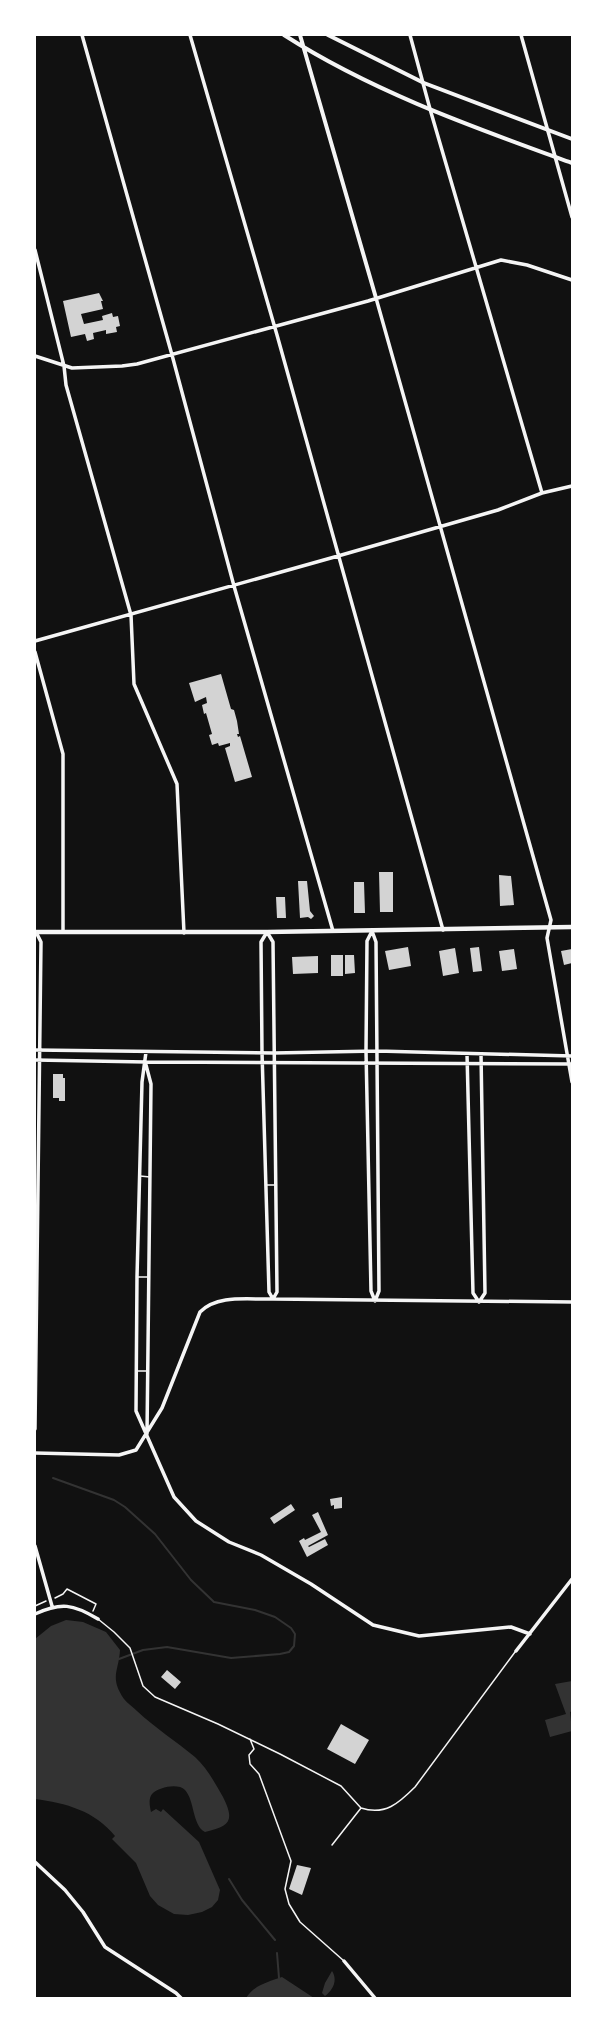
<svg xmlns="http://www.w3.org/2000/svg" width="607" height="2033" font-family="'Fira Sans',sans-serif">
<rect width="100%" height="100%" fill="#111"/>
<path fill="#333" d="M66,1620l17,2 23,10 14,18c-1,21 -11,27 4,49 3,4 9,8 13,12 18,17 39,30 58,46 12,11 20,26 28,40 12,24 7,29 -18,35 -13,-7 -10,-31 -20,-42 -7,-7 -26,-3 -33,4 -4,5 -2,13 -1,18l5,-3 5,3 2,-3 36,33 21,48 -2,10 -6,7 -10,5 -14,3 -14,-1 -16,-9 -8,-9 -14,-33 -24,-24 3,-3c-20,-25 -49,-33 -80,-37v-160l16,-13z
M572,1681v30l-2,1 2,19 -22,6 -5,-17 21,-6 -11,-30z
M332,1971c6,9 1,19 -7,25l-3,-3 3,-10z
M282,1977l32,21h-68c8,-13 22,-16 36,-21z"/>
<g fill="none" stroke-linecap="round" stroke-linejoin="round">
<path stroke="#333" stroke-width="2" d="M53,1478l61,22 11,7 30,27 36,46 23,22 41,8 20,7 16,11 4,6 -1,12 -5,6 -9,2 -49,4 -64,-11 -24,3 -24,9
M229,1879l13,21 33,40
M277,1953l2,25"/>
</g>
<path fill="#d3d3d3" d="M99,293l4,8h-2l2,8 -22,5 3,10 19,-4 -1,-4 10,-3 1,4 5,-1 2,10 -4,1 1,5 -11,2v-4l-13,3 1,6 -7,2 -2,-7 -14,3 -8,-36z
M221,674l10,35 3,1 3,11 2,13h-2l1,3 2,-1 12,41 -17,5 -10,-34 5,-2v-3l-11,3 -1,-3 -6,2 -3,-10 3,-1 -6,-21 -2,1 -2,-9 5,-2 -1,-6 -11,5 -6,-19z
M379,872h14v40h-13z
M499,875l12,1 3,29 -14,1z
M298,881h9l3,30 4,5 -3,3 -3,-2 -8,1z
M354,882h10l1,31h-11z
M276,897h9l1,21h-9z
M408,947l3,19 -22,4 -4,-19z
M479,947l3,24 -9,1 -3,-24z
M455,948l4,25 -16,3 -4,-25z
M514,949l3,20 -15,2 -3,-20z
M572,949v14l-8,2 -3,-14z
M331,955h12v21h-12z
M345,955h9l1,18 -10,1z
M318,956v17l-25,1 -1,-17z
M53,1074h10v4h2v23h-6v-3h-6z
M342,1497v11l-8,1v-4l-3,1 -1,-7z
M291,1504l4,6 -21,14 -4,-6z
M318,1512l10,23 -20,11 1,1 16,-8 3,6 -21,12 -8,-16 5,-3 1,2 16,-8 -9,-17z
M167,1670l14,12 -6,7 -14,-12z
M341,1724l28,16 -14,24 -28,-15z
M297,1865l14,3 -9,27 -13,-6z"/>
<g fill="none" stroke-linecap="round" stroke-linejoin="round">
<path stroke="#f5f5f5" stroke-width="1.5" d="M55,1598l8,-4 4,-5 29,15 -3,7
M35,1606l11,-5"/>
<path stroke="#f5f5f5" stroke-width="1.5" d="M140,1176l10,1
M266,1185h9
M137,1277h12
M138,1371h9
M98,1619l16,13 16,16 13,38 12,11 63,27 62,30 61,32 20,22
M250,1739l4,10 -5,6 1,9 9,10 32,87 -6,28 4,15 11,18 44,39
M332,1845l29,-37c24,8 38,-5 54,-21l100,-135"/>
<path stroke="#f5f5f5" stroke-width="3.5" d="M82,35l90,320 62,231 99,345
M190,35l87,300 166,595
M410,35l20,74 112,384
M521,35l51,182
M35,250l29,116 2,19 65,230 3,69 43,100 7,149
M376,298l175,622 -4,18 25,144
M35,356l37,12 50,-2 15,-2 231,-63 133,-41 26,5 45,15
M35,641l303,-85 160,-46 44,-17 30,-7
M35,652l28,102v178
M372,931l-5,10 -1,110 5,240 4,10
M372,931l4,11 3,349 -4,10
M267,932l6,10 4,350 -4,7
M267,932l-6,10 1,110 7,240 4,7
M35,1050l239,3 103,-2 195,5
M146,1052l-4,30 -5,195 -1,134 38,86 22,24 33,21 32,13 50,29 62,41 46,11 92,-9 19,7
M467,1054l6,239 6,9 6,-9 -4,-239
M35,1060l111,2 426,2
M146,1065l5,19 -4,350
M35,1429l6,-487 -5,-10
M35,1453l84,2 17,-5 26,-42 38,-96c18,-18 49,-12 73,-13l299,3
M35,1546l17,60
M35,1614c26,-12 38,-10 63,5
M516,1651l56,-72
M35,1862l30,28 18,22 22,35 71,46 5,5
M344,1961l31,37"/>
<path stroke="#f5f5f5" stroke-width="4" d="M284,35c89,57 189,92 288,128
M300,35l76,263
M328,35l96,48 148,56"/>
<path stroke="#f5f5f5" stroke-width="4.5" d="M35,932h232l305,-5"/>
</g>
<rect width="607" height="2033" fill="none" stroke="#ffffff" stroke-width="72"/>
</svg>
